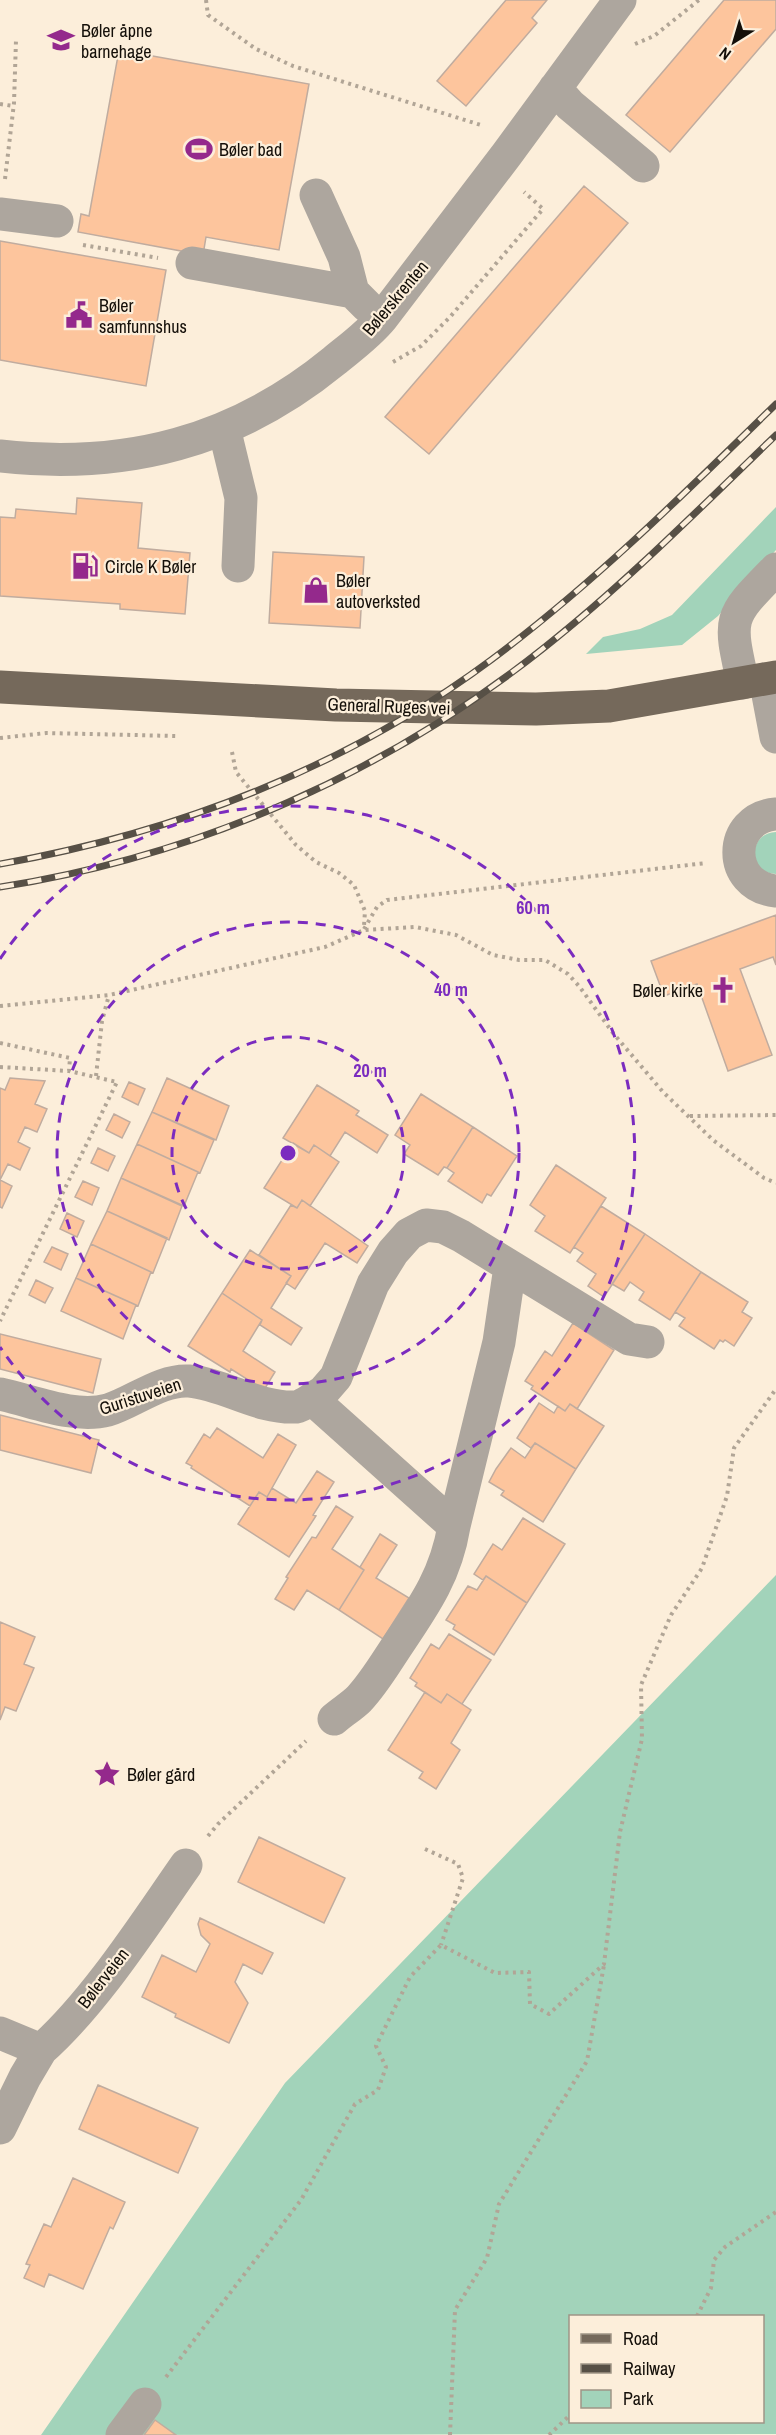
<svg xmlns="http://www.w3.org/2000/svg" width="776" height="2435" font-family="'Archivo Narrow',sans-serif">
<rect width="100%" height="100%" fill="#fceeda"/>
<path fill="#a2d3ba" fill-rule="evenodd" d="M776,507v43l-58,66 -36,29 -96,9 17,-17 37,-8 32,-14z
M776,832v42c-28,0 -29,-41 0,-42z
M776,1575v859l-735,1 244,-352zM570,2316h192v106h-192z"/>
<path fill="#fdc59d" stroke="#c0ac9f" stroke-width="1.5" d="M506,0h41l-15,18 5,5 -71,83 -29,-25z
M724,0h52v29l-106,123 -44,-37z
M119,50l190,34 -30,166 -73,-13 -3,18 -125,-23 3,-18 8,2z
M584,186l44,37 -199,231 -44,-37z
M0,241l166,29 -20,116 -146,-26z
M77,498l65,5 -4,45 52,5 -5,61 -65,-5v-5l-120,-8v-79l15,1 1,-9 60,5z
M273,552l91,5 -4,71 -91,-5z
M776,915v50l-3,-8 -33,12 32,86 -44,16 -31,-87 -33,12 -13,-35z
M10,1078l35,3 -10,23 12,5 -10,23 -12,-5 -7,15 12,6 -10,22 -12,-6 -8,16 12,6 -10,22 -2,-1v-119l5,2z
M167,1078l62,28 -13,34 -64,-28z
M129,1082l16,7 -7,16 -16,-8z
M317,1085l42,26 -3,4 32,20 -11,18 -32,-21 -15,24 -16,-11 -5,8 -26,-15z
M421,1094l52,33 -26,41 -3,-1 -6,8 -34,-21 6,-9 -15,-10z
M152,1112l62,28 -14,33 -63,-29z
M114,1114l16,8 -8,16 -16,-8z
M473,1127l44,29 -26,40 -4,-2 -5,9 -34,-22 6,-8 -7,-5z
M293,1143l16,10 5,-8 25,17 -29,44 -8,-6 -5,8 -33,-20z
M137,1144l61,28 -14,34 -63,-28z
M98,1148l17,8 -7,15 -17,-8z
M556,1165l50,33 -36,55 -35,-22 10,-15 -15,-11z
M121,1178l61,28 -13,34 -62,-29z
M83,1181l16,7 -7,17 -17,-8z
M302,1200l66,46 -11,17 -32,-20 -30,46 -9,-6 5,-7 -32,-21 32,-50 6,3z
M601,1206l44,28 -41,63 -16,-11 8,-12 -19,-13 6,-8 -9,-6z
M107,1211l60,27 -14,35 -62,-29z
M67,1213l17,8 -7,16 -17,-8z
M645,1234l56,38 -31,48 -31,-20 5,-8 -14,-10 -6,9 -12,-7z
M91,1244l60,28 -13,34 -62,-28z
M52,1247l16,7 -7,16 -17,-8z
M250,1250l41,26 -20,32 31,20 -11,17 -31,-20 2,-5 -40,-27z
M701,1272l47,30 -6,10 10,6 -18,28 -9,-6 -2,2 -3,-2 -6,9 -35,-23 6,-8 -10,-6z
M76,1278l60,27 -13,34 -62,-28z
M36,1280l17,8 -8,15 -16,-8z
M222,1293l40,27 -19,31 32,21 -11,18 -33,-21 -1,3 -42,-26z
M573,1323l41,27 -37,59 -7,-5 -5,7 -34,-22 2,-3 -8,-5 20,-30 7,5z
M0,1334l101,25 -8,34 -93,-24z
M539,1403l15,10 4,-7 7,5 5,-7 34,22 -28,43 -41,-26 -4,5 -14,-10z
M0,1415l99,25 -8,33 -91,-23z
M217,1428l46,30 15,-24 18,11 -29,52 -8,-5 -9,14 -59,-38 1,-2 -6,-3 18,-29 6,4z
M535,1443l41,26 -33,53 -42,-27 3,-4 -15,-9 7,-13 15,-21 14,10z
M317,1471l17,11 -21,33 3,1 -27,41 -51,-33 21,-32 8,5 5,-9 24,15z
M336,1506l17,11 -21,32 32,21 -25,40 -32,-20 -13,20 -19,-11 13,-21 -2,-1 26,-40 4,1z
M523,1518l42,26 -38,59 -41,-27 -3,4 -9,-6 19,-30 9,6z
M380,1534l17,11 -21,33 33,20 -26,41 -44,-29 25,-40 -4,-3z
M486,1576l41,27 -33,52 -41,-26 2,-4 -9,-5 22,-34 9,4z
M0,1622l35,15 -11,27 10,4 -18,43 -11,-4 -5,13z
M449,1634l42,26 -29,44 -15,-10 -6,9 -26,-17 2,-3 -7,-5 21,-34 8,5z
M425,1692l16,11 6,-9 24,16 -20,33 9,7 -24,39 -17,-11 4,-6 -35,-22z
M259,1837l86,41 -21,45 -86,-41z
M200,1918l73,35 -11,21 -19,-10 -8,18 13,21 -19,40 -54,-26 1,-3 -34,-17 20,-42 34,17 14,-28 -9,-9 -3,-11z
M98,2085l100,43 -20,45 -99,-44z
M73,2178l52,24 -12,27 -3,-2 -27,62 -34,-15 -5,13 -20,-9 6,-13 -4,-1 18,-40 7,3z
M155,2420l21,15h-32z"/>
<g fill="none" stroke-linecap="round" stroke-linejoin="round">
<path stroke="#b1a596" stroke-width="4" stroke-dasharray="3 4.5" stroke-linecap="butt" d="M206,0l2,15 48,34 37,17 191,60
M635,44l19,-8 45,-36
M0,104l13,2
M5,179l9,-76 2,-63
M83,245l75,13
M393,362l28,-16 29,-29 93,-108 -19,-17
M0,738l46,-5 130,3
M232,752l4,20 60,73 20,17 23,11 15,12 11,26 -1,15
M364,929l13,-22 10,-7 319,-37
M0,1006l109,-11 216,-48 39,-17 51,-3 41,8 37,20 26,5h26l23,14 11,12 34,47 50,59 50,48 51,38 12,5
M0,1043l70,15 -1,13
M0,1067l69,4 48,11 -117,239
M96,1076l6,-55 7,-26
M690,1116l86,-1
M208,1836l10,-12 88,-83
M425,1849l33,15 5,14 -22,67
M697,2316l14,-28 3,-28 11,-13 51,-35
M166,2377l135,-177 54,-96 23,-14 8,-23 -10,-21 34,-69 31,-32 54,28 34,-1 1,32 19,10 55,-50 16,-132 22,-93 -1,-54 30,-70 31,-47 25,-72 7,-48 42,-59
M450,2435l5,-125 32,-52 12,-54 88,-143 17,-96
M549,2435l21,-20"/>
<path stroke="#ada69e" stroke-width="33" d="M555,88l15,17 73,61
M316,195l28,62 9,35 14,14
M0,214l57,7
M192,263l161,29
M224,428l17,70 -3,68
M0,456c126,14 235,-14 334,-95 17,-14 34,-26 48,-43l125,-164 113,-154
M765,679l11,58
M743,683c-15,-67 -15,-65 33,-114
M776,814c-49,4 -50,72 0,77
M0,1394c33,7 74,25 108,16 26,-8 53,-31 81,-29 36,3 69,28 107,26 5,-1 11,-5 16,-8l142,127c-8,49 -30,80 -57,120 -12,18 -23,37 -38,53 -7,7 -17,13 -25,20
M312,1399l11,-7 13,-15 37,-93 20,-32 16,-18 17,-9 17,2 18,9 168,103 19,3
M454,1526l45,-184 11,-75
M0,2033l41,17c54,-48 103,-125 145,-185
M0,2128l25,-51 16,-27
M122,2435l23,-31"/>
<path stroke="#75695b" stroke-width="33" d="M0,687l336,18 200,4 73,-3 167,-29"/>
<defs>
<path id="rail" d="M0,864c176,-31 347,-97 491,-204 102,-76 194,-167 285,-256
M0,887c199,-31 388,-115 545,-240 82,-65 156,-140 231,-212"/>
</defs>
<use href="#rail" stroke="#575046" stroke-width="7"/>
<use href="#rail" stroke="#fceeda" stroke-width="4.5" stroke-dasharray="14" stroke-linecap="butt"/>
</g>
<g fill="none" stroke="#7b2cbf" stroke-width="3" stroke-dasharray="10 8">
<circle cx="288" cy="1153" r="116"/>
<circle cx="288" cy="1153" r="231"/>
<path d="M0 959A347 347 0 1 1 0 1347"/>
</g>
<defs>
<symbol id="school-bare" viewBox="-9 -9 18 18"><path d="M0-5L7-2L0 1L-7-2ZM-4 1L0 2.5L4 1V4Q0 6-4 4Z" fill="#94298c" stroke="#fceeda" stroke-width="2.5" paint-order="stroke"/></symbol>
<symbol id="stadium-bare" viewBox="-9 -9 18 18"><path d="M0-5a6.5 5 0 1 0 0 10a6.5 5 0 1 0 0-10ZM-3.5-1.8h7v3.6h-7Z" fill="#94298c" stroke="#fceeda" stroke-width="2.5" paint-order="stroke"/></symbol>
<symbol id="civic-bare" viewBox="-9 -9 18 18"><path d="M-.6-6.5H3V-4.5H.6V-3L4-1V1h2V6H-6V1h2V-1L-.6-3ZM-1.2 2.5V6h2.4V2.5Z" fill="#94298c" stroke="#fceeda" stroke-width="2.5" paint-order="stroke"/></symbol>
<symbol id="fuel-bare" viewBox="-9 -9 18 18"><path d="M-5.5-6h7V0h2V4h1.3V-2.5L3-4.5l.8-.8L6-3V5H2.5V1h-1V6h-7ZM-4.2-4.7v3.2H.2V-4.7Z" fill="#94298c" stroke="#fceeda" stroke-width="2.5" paint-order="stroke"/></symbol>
<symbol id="shop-bare" viewBox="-9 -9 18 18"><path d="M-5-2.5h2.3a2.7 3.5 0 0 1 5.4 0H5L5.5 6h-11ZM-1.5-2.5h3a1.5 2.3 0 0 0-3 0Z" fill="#94298c" stroke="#fceeda" stroke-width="2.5" paint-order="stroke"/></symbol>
<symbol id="church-bare" viewBox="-9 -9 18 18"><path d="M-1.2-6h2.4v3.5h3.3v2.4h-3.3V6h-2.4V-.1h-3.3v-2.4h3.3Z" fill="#94298c" stroke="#fceeda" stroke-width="2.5" paint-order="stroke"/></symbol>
<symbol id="sight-bare" viewBox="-9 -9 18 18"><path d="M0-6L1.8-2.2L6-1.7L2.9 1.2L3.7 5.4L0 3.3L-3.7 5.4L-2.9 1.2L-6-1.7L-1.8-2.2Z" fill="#94298c" stroke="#fceeda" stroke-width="2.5" paint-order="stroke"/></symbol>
</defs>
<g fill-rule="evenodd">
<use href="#school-bare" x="42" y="21" width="38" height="38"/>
<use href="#stadium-bare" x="180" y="130" width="38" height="38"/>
<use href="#civic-bare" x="60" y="296" width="38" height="38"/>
<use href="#fuel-bare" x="66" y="547" width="38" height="38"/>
<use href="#shop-bare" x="297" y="571" width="38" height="38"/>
<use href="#church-bare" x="704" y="971" width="38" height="38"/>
<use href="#sight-bare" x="88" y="1755" width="38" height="38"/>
</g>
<g text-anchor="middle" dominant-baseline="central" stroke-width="4.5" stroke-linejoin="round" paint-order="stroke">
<g font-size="18" fill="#140f09" stroke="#fceeda" text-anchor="start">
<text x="81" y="30">Bøler åpne<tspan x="81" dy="21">barnehage</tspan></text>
<text x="219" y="149">Bøler bad</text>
<text x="99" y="305">Bøler<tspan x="99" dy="21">samfunnshus</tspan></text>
<text x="105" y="566">Circle K Bøler</text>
<text x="336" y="580">Bøler<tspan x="336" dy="21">autoverksted</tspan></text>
<text x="703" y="990" text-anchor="end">Bøler kirke</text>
<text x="127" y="1774">Bøler gård</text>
</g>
<g font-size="18" fill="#140f09" stroke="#fceeda">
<text transform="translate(395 298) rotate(-50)">Bølerskrenten</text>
<text transform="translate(389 706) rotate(2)">General Ruges vei</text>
<text transform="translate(140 1396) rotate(-18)">Guristuveien</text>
<text transform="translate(103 1978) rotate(-52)">Bølerveien</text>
</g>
</g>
<circle cx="288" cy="1153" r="9" fill="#7b2cbf" stroke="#fceeda" stroke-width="3"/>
<g font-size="18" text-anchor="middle" font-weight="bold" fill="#7b2cbf" stroke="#fceeda" stroke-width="4.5" stroke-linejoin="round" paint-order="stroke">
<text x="533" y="914">60 m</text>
<text x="451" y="996">40 m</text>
<text x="370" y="1077">20 m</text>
</g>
<rect x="569" y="2315" width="195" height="108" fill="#fceeda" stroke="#9f9586" stroke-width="1.5"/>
<rect x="581" y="2334" width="30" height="9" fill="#75695b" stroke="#9f9586" stroke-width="1.5"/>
<text x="623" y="2345" font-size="18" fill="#140f09">Road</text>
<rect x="581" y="2364" width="30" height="9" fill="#575046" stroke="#9f9586" stroke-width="1.5"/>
<text x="623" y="2375" font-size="18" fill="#140f09">Railway</text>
<rect x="581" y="2390" width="30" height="18" fill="#a2d3ba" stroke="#9f9586" stroke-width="1.5"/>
<text x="623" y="2405" font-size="18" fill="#140f09">Park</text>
<g transform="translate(734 42) rotate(217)" stroke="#fceeda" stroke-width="4.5" paint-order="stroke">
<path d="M0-4.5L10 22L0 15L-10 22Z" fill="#140f09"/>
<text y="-9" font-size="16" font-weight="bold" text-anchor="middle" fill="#140f09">N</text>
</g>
</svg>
